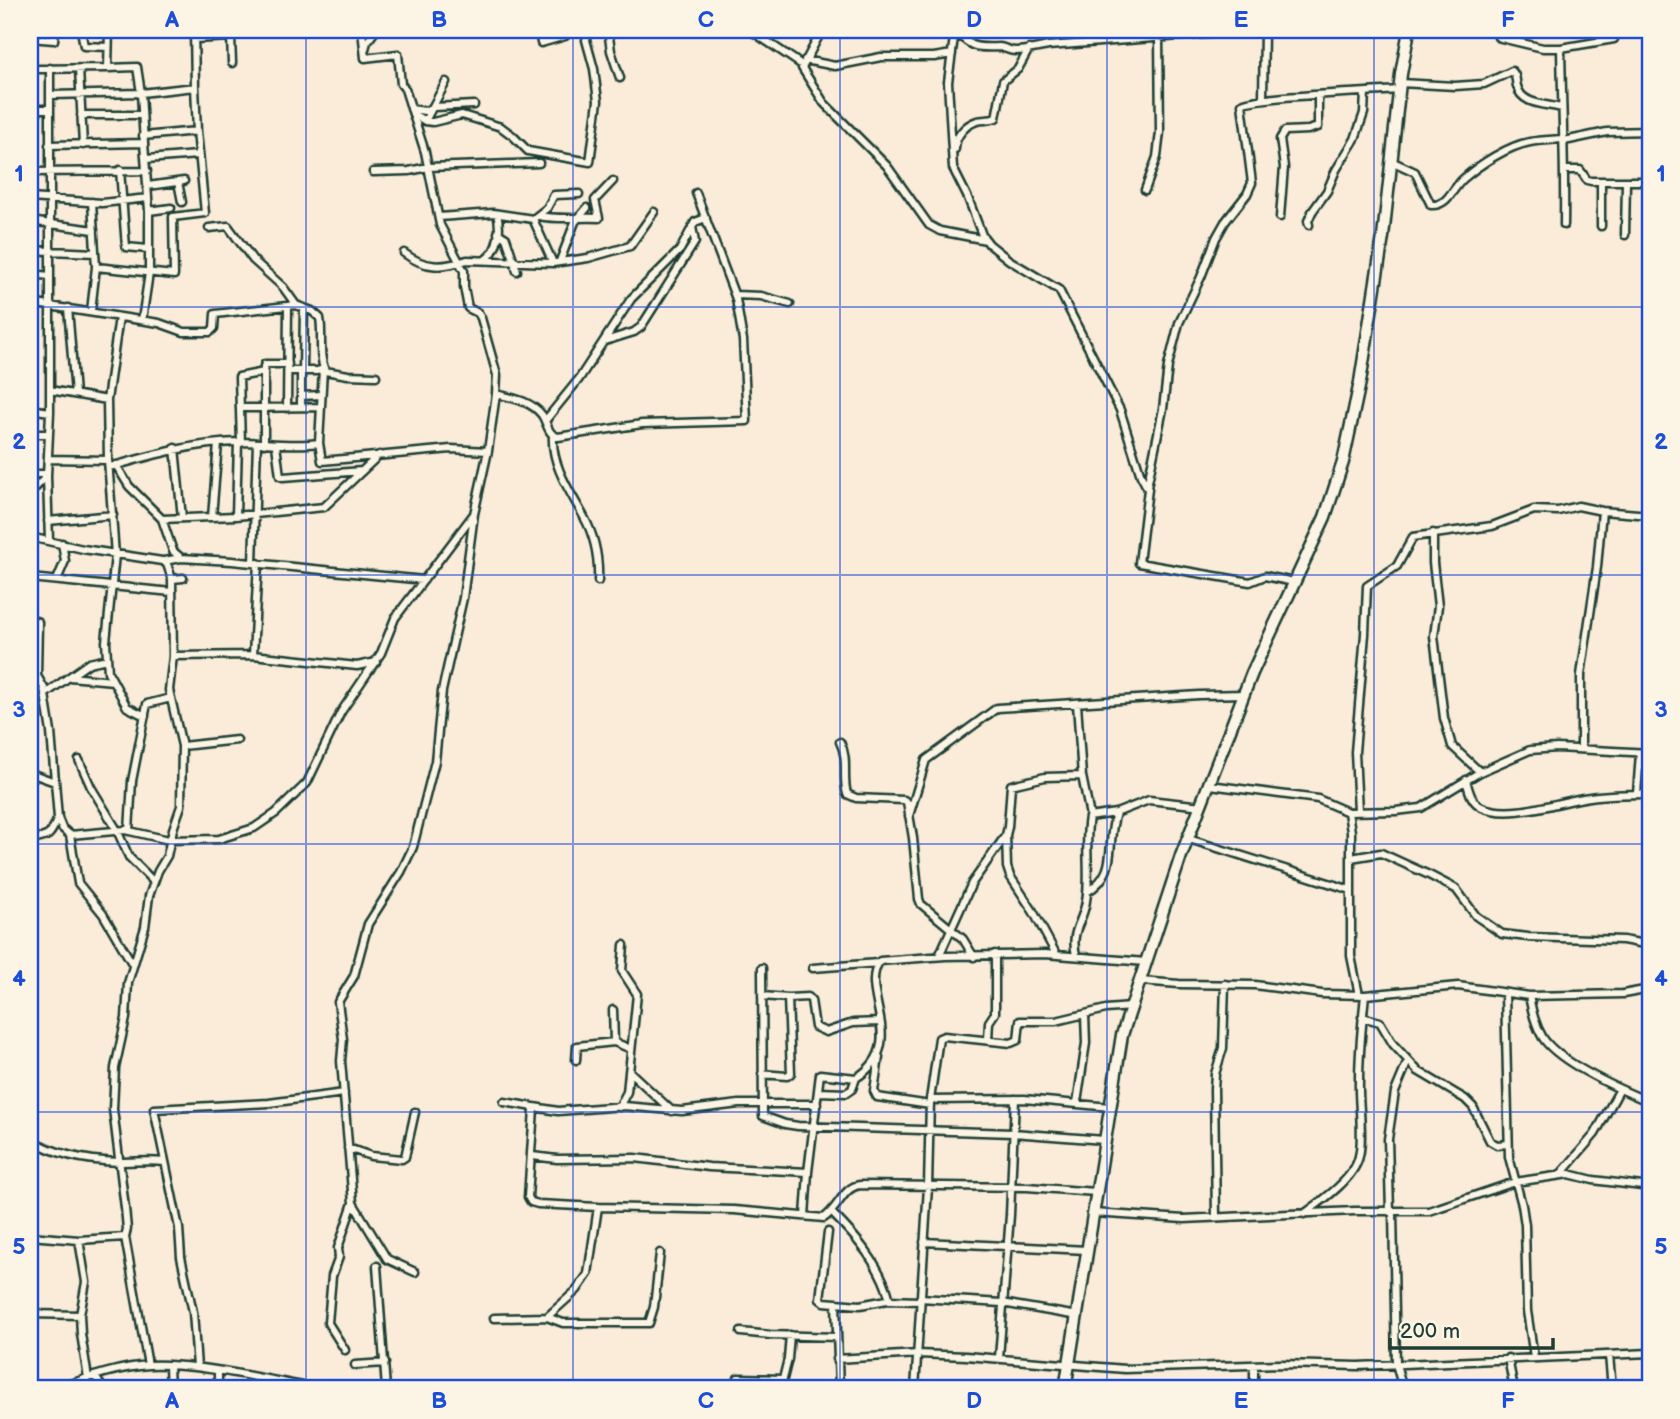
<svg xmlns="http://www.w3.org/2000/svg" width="1680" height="1419" font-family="'Balsamiq Sans',sans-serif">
<rect width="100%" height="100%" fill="#faecd8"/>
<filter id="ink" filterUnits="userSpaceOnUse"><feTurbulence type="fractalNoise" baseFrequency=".0143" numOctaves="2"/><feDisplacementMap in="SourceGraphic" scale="14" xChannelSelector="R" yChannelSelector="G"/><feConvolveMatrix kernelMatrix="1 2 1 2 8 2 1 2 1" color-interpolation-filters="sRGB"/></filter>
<g filter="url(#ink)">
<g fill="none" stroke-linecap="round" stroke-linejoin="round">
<defs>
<path id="minor" d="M81,30l3,16 24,1
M194,30l1,57
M539,30l2,13 24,-7 1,-6
M608,30l3,21 9,27
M750,30l52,35
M822,30l-20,38 22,35 63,63 42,59 11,6 46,9
M955,30l-7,52 5,86 15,30 14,37 7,9 20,16 50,30 61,120 21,66 7,13 -9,74 111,19 15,-6 29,6
M1498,30v7l3,1 42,10h18l53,-9
M954,31c19,17 20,17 45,16 5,0 10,4 16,4 11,0 23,-3 33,-5l211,-16
M30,38l24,2 1,-10
M194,39l37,-2 1,26
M1561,48c1,60 4,118 3,177
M365,49l2,-7 9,-12
M805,60l30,6 46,-9h53l18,-3
M30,69l78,-1
M79,69l4,76
M1400,83l55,3 29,-2 28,-13c5,5 3,8 5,15 4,19 29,18 45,22
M1263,99l1,-69
M30,109h20
M411,109l14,2 9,-4 40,-2
M413,114l12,7 8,1 29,-7 39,12 12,9 15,15 62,11 8,-61 -4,-32 -8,-29 2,-10
M81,115h60
M425,121l21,-39
M143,136l54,-5
M1564,141l43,-9 43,-1
M144,143l5,68 22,-3
M49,145l95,-2 -3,-50 -91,2
M955,149c0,-13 10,-24 22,-28 7,-2 12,0 19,-3l7,-37 15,-12 11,-20
M146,159l52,-4
M1391,161l24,11 16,33c17,1 21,-16 32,-26 17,-15 45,-33 67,-37 11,-2 22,-2 33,-3
M120,170l6,77 22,2
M1565,170h15l7,10 4,1h59
M30,172l117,-1
M373,172l36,-1 19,-4 111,-4
M178,182l4,20
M1601,182v44
M148,186l36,-5
M1145,190l12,-33 3,-25 -1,-95
M30,198l72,5 46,-5
M539,216c20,4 39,1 60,2l-4,-18 18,-19
M439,217l54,-4 40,6 14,-11 7,-13 25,-1
M1280,217l4,-50 -4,-28 5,-8 23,-1 10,-3v-31
M533,219l20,44
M30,221l64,9
M1309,225l-1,-4 4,-9 15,-21 9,-21 19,-31 9,-26 1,-20
M209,228l19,-2 25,34 30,27 13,18 16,6 8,7c3,17 -2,37 5,53l23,4 28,1
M498,233l8,5 11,33
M1625,235l1,-53
M30,250l65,3
M404,253c21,16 39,15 63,7l86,3 35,-5 42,-12 24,-34
M486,259c13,-9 15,-31 11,-45
M560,261l15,-39 12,-14
M96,267l78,8 -1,-58 32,-4 -8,-82 -2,-44 -54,6 -4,-26 -29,1 1,-38
M30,274l20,2
M735,295l26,1 29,8
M30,303l129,20 25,9h26l4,-4 1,-14 81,-9
M68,308l7,86
M91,311l5,-44 -4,-65
M119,317l-12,83 1,60 7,95 -9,87 2,30 5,9 14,26 18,9
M142,320l7,-47v-62
M605,341l29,-9 7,-5 54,-85 -3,-15
M301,371v36
M303,371l1,-63
M50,390l57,10
M496,394c17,4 35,7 46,21 6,9 5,19 16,22l84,-13 105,-3 -4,-81 -7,-41 -40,-106
M301,396l20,-1
M240,408l81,-1
M287,408l1,-102
M30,409l20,3
M545,421l34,-42 52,-80 49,-49 15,-28 11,-4
M30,434h19
M553,436c-2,29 18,57 31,81 11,20 15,42 14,64
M241,443l-2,-66 25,-5
M319,443l3,18 129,-12 37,2
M264,444v-78l1,-2h23
M276,445l4,31 3,1 79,-6
M175,448l7,70
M48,459l60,1
M116,465l13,21 33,33 11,32 8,7
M110,467c42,-12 83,-24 128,-25 27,0 54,5 81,1l4,-74 -6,2h-29
M30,474h17
M1147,487l16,-78 5,-43 11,-43 22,-46 15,-39 9,-16 22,-28 5,-11 -10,-79c11,-8 134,-12 157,-14
M30,493l17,-17
M236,516l2,-74
M212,517l6,-73
M162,519l74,-3 88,-9 55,-52
M48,521l65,-6
M1433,533v30l5,43 -4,30 10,82 8,28 28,26
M30,537l53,12 79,12 5,3 5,15 1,77 -4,34 13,56 -1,60 -8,23 -6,27 -9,15 -9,25 -4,31 -17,56 -2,35 -11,50 -2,41 12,99 2,21 -2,8 23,128
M49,541l-2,-65 3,-64v-344
M164,561l17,-3 51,3 192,19
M253,563l4,-120
M30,578l142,14
M172,579l11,-1
M57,580l8,-19 -3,-18
M30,619l8,3 -1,54 7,12 7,44 7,86 4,10 8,7 55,-5 44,10 50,-1 35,-11 22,-15 31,-30 34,-71 40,-59 14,-35 78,-103
M253,655l5,-92
M173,656l80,-1 104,11 19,-4
M70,677l43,4
M45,694l44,-31 18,-4
M1077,704l5,72 8,40
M840,742c9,17 2,34 7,52l9,4 48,2 3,2 6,36 6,61 2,5 42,35 11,18
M182,746l55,-6
M1581,749v-74l16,-108 5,-56
M79,760l12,27 26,43 12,27 25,25
M30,773l25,9
M1466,780c3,11 5,22 16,27 29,13 77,-6 108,-10 20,-3 40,-3 60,-3
M1210,785l108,14 30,13 48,-1 25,-3 59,-36 50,-22 27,-2 93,5
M1637,794l3,-41
M1358,811l-3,-59 10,-118 2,-48 30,-20 16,-29 79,-11 42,-16 24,1 20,-5 24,5 48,4
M1348,812l3,20v124l8,39
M909,816l17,-56 71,-52 202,-13 46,-1
M129,831l3,-50 15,-77 24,-6
M70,835l8,48 25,31 30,51
M1006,835l1,32 3,9 23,35 23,43
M1189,839l162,51
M30,840c20,-3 20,-4 28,-22
M1351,858l30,-5 48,22 27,14 20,27 26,18 26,3 95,3 27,5
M1087,892c33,-20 18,-47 29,-79
M1076,955c-6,-25 7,-32 10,-54 5,-27 -2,-58 3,-84l27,-4 33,-13 53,6
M939,956l33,-73 34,-48 2,-8 3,-42 34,-8 37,-1
M762,968l1,148 22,8 13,2 215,7 91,7
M813,968l65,-5
M1140,981l39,3 76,1 67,9 43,1 93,-9 71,10 94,-2 27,-5
M1505,993l4,164 13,48 3,20 2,86 7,46
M762,996l26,2
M1529,996c3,15 6,29 14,42 17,25 78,52 107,64
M613,1010l1,32
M1362,1017l18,5 13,22 25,27 47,28 8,8 17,34 7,4 11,-1
M988,1040l1,-18 6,-9v-59
M879,1057l-5,34 3,6 53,8
M576,1060l1,-14 37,-4 17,7
M630,1072l42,39
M762,1074l25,2 4,-3 -3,-75 20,-1 3,3 4,27 11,5 27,-9 27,-1
M819,1092l27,1 6,-4 4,-11
M930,1100l94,-1 86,8
M504,1102l54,9 66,-5 58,5 57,-7h78
M1077,1103l9,-60 -1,-28
M619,1107l8,-15 10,-98 -15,-23 2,-26
M30,1139c27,17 58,22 90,23 15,0 30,-2 44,0
M348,1148l23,8 31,3 3,-2 10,-45
M532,1156l25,3 78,-1 74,9 99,5 12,-98 36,4c55,-34 1,-87 24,-117l65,-5 100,-2 101,8
M1560,1175l35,-41 25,-45
M353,1203l34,56 28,13
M598,1207l136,3 90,8c15,-10 19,-31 36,-33l167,2 69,5
M1390,1212l-2,-73 7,-47 13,-31
M1393,1212l3,152 7,25
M832,1213c25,25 49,52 58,87
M1093,1213l91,6 171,-8h74l86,-29 54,-8 24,6 57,7
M1304,1214c18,-13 51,-36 55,-58 5,-20 -1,-53 0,-75 0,-29 3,-58 6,-86
M805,1216l3,-44
M1216,1217l-2,-128 1,-15 8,-26 2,-64
M828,1232l-8,67 4,3 36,3 27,-5 33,1
M30,1236l49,4 46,-3
M79,1240l7,42 -6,33 1,19 7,44
M924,1242l163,8
M377,1266l9,123
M920,1298l82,5 76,13
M836,1303l3,86
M30,1314l50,1
M547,1317l16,6h86l5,-16 6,-54
M494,1318l53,-1 30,-27 11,-16 10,-67 -60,-3 -7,-2 -3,-5 6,-88
M741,1332l29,3 67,2
M345,1350l-17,-27 4,-47 7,-19 -1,-9 15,-45 -12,-142 2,-22 -5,-37 16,-26 14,-52 33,-52 12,-25 22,-86 7,-70 21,-93 11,-84 14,-63 8,-57 1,-19 -16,-57 -3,-5 -10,-5 -4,-21v-16l-24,-46 -15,-73 -20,-63 -4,-5 -3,-30 -33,4 -3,-28
M1609,1355l3,34
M999,1358l11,-143 5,-116
M1508,1358l6,31
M837,1359l81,-5 48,2 159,13 156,-5 77,2 292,-13
M355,1365l30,-2
M169,1366l1,23
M197,1367l-4,-55 -12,-55 -2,-29 -25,-119 115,-6 75,-10
M218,1372v17
M95,1376l8,13
M738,1378l45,1 5,-20 2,-24
M55,1389c30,-10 62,-22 94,-24 52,-2 118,15 170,24
M915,1389l13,-202 2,-87 9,-62 5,-2 67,7 7,-3 2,-19h36l50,-12 25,-2
M1254,1389v-24"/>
<path id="primary" d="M1065,1389l57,-354 59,-179 71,-183 73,-156 18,-55 17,-80 23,-145 18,-163 8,-44"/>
</defs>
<use href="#minor" stroke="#1f3d34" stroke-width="11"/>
<use href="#primary" stroke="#1f3d34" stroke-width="15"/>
<use href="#minor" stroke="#fcf5e5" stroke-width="6"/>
<use href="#primary" stroke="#fcf5e5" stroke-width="10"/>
</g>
</g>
<path fill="none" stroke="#1d4ed8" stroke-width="2" stroke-opacity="0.55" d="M306,30v1359M573,30v1359M840,30v1359M1107,30v1359M1374,30v1359M30,307h1620M30,575h1620M30,844h1620M30,1112h1620"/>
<rect width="1680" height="1419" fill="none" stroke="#fcf5e5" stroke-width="77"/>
<path d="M1390 1338v10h163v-10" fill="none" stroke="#1f3d34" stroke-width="3.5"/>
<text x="1400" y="1338" font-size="21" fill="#1f3d34" stroke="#fcf5e5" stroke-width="5" paint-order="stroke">200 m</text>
<rect x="38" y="38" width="1604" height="1342" fill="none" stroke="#1d4ed8" stroke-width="2.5"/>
<g font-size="23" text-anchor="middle" font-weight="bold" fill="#1d4ed8">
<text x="172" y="27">A</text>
<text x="439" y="27">B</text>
<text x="706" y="27">C</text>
<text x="974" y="27">D</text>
<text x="1241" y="27">E</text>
<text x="1508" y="27">F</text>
<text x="19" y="181">1</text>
<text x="1661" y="181">1</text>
<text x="19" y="449">2</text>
<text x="1661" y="449">2</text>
<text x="19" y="717">3</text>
<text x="1661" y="717">3</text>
<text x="19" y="986">4</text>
<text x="1661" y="986">4</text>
<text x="19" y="1254">5</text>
<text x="1661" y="1254">5</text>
<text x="172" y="1408">A</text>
<text x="439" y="1408">B</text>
<text x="706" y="1408">C</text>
<text x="974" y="1408">D</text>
<text x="1241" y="1408">E</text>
<text x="1508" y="1408">F</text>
</g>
</svg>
